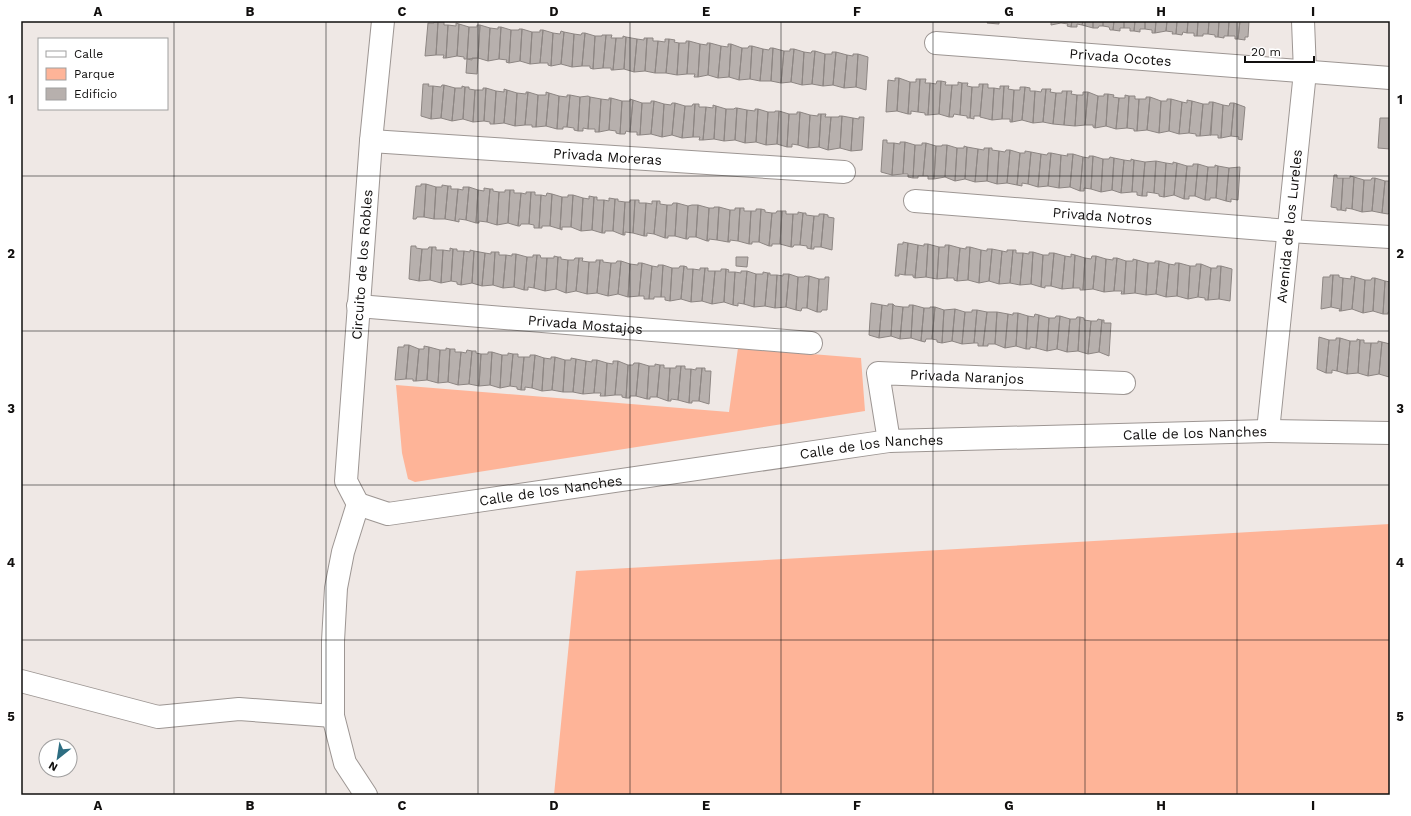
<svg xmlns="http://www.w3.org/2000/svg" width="1411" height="816" font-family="'Work Sans',sans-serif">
<rect width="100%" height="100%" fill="#efe8e5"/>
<path fill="#feb498" d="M738,348l123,10 4,53 -450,71 -7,-3 -6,-26 -6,-68 333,27z
M1390,524v271h-836l22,-224z"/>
<path fill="#b7b0ad" stroke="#8d8683" d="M988,21h11v3l-12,-1z
M1051,21h10v2l-10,2z
M1061,21h11l-1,6 -4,-1 1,-2 -7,-1z
M1072,21h11l-1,4 -5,-1v3h-6z
M1083,21h10v7l-11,-3z
M1093,21h10v5h-4l-1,2h-5z
M1103,21h11l-1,9h-3l-1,-3 -6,-1z
M1114,21h10v7h-4v3l-7,-1z
M1124,21h11l-1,10h-4v-3h-6z
M1135,21h10v8h-5v3l-6,-1z
M1145,21h11l-1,12h-3v-3l-7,-1z
M1156,21h11l-1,10 -11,2z
M1167,21h10l-1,13h-4l1,-2 -7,-1z
M1177,21h11l-1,12 -4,-1 -1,3 -6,-1z
M1188,21h10l-1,15h-3v-3h-7z
M1198,21h11l-1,13h-5v2h-6z
M1209,21h10l-1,16h-3v-2l-7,-1z
M1219,21h10l-1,15h-4v2l-6,-1z
M1229,21h11l-2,18h-3v-3h-7z
M1240,21h9l-1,16h-3v3l-7,-1z
M434,22h4l-2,33 -11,1 3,-33h6z
M438,22h6v3h4l-2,33h-3l1,-3h-8z
M456,23l3,1 -2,32 -11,2 2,-33 8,1z
M459,24l10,3 -2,32h-3v-2l-7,-1z
M477,25h3l-2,33 -11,1 2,-32h8z
M480,25l10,3 -2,33 -10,-3z
M498,27h3l-2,32 -11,2 2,-33 8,1z
M501,27l10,3 -2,33 -3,-1 1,-2 -8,-1z
M519,29h3l-2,32 -11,2 2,-33h8z
M522,29l10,3 -2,32 -10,-3z
M540,30h3l-3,33 -10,1 2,-32h8z
M543,30l10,3 -2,33 -3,-1v-2h-8z
M561,31l3,1 -3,32 -10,2 2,-33 7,1z
M564,32l10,2 -2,33 -11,-3z
M582,33h3l-3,33 -10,1 2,-33 7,1z
M585,33l10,3 -2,33 -3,-1v-2h-8z
M602,35h4l-3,33 -10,1 2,-33h7z
M606,35h6l-1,3h5l-3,32h-2v-2h-8z
M623,36l3,1 -2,32 -11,1 3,-32h7z
M626,37l11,2 -3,33 -10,-3z
M644,38h3l-2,33 -11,1 3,-33 7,1z
M647,38h6v3h5l-3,32 -10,-2z
M665,39h4l-3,34h-11l3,-32 7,1z
M669,39l6,1 -1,2 5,1 -2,32 -11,-2z
M686,41h3l-2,33 -10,1 2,-32h7z
M689,41l11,3 -2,33h-4l1,-3h-8z
M707,43h3l-2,32 -10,2 2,-33 7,1z
M710,43l11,3 -3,32 -10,-3z
M728,44h3l-2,33 -11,1 3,-32 7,1z
M731,44l11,4 -3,32 -10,-3z
M749,46h3l-2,33 -11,1 3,-32h6z
M752,46l11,3 -3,32 -10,-2z
M770,48h3l-2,33h-11l3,-32 6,1z
M773,48l11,3 -3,32 -10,-2z
M790,49h4l-3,33 -10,1 3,-32h6z
M794,49l10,3 -2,33 -11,-3z
M812,51h3l-3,33 -10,1 2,-33 7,1z
M815,51l10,3 -2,32 -11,-2z
M832,52h4l-3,33 -10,1 2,-32h7z
M836,52l11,3 -3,33 -11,-3z
M853,54h5l-2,33 -12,1 3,-33 6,1z
M858,54l10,3 -2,33 -10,-3z
M472,58h6l-1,16 -11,-1 1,-14 5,1z
M895,78h4l-2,33 -11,1 2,-32 7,1z
M899,78l11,4 -2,32 -11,-3z
M916,79h4l-2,33 -7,-1v3h-3l2,-32h6z
M920,79h6l-1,4h5l-2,32h-3v-2l-7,-1z
M937,81h4l-2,33 -11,1 2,-32 6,1z
M941,81l5,1 -1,3h7l-3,32 -10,-3z
M958,82l4,1 -2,32 -6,-1 -1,3h-4l3,-32h6z
M962,83h6l-1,3 5,1 -2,31h-3v-2l-7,-1z
M423,84h6l-1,2h5l-2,33 -10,-3z
M979,84h4l-3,32h-6v3l-4,-1 2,-31h7z
M983,84h5v4h6l-2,32 -12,-3z
M442,85h2l-3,33 -10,1 2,-33 8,1z
M444,85l11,3 -3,33 -11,-3z
M462,86l3,1 -2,32 -11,2 3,-33h7z
M1000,86h4l-2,33 -10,1 2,-32 6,1z
M1004,86h5l-1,3 6,1 -2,32h-2v-3h-8z
M465,87h4v2l6,1 -2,32 -10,-3z
M1020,87h5l-3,33 -10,2 2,-32h6z
M1025,87l5,1v3h5l-2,32 -11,-3z
M483,88h3l-2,33 -11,1 2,-32h8z
M486,88l10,3 -2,33h-4v-2l-6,-1z
M504,89l3,1 -3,33 -10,1 2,-33 8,1z
M1042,89h4l-3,33 -10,1 2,-32 6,1z
M1046,89h5l-1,3 6,1 -3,31 -10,-2z
M507,90l10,3 -2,33 -11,-3z
M1062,91h5l-3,34 -11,-1 3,-31h6z
M1067,91h5l-1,3 6,1 -2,31 -11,-1z
M526,92h2l-3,33 -10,1 2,-33 9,1z
M528,92l10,3 -2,32h-4v-2h-7z
M546,92l3,1 -3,33 -10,1 2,-32h8z
M1083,92h5l-3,33 -10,1 2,-31h6z
M1088,92l10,4 -3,32 -2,-1v-2h-8z
M549,93l10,3 -2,33 -11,-3z
M1104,94h4l-2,32 -11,2 3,-32h6z
M1108,94l6,1 -1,2 6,1 -3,31 -10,-3z
M567,95h3l-3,32h-4v2h-6l2,-33 8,1z
M570,95l10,2 -2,34 -4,-1v-2l-7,-1z
M1125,95l4,1 -2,32 -11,1 3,-31h6z
M588,96l2,1 -2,32 -5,-1v3h-5l2,-34z
M1129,96h6v3h4l-2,32h-3v-2l-7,-1z
M590,97l11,2 -2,33h-4v-3h-7z
M1146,97h4l-3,33 -10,1 2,-32h7z
M1150,97l11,4 -2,32 -12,-3z
M609,98h2l-2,32 -10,2 2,-33 8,1z
M611,98l11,3 -2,33 -4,-1v-2l-7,-1z
M630,99l3,1 -3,32 -4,-1 -1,3h-5l2,-33h8z
M1167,99h4l-2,32 -10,2 2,-32h6z
M1171,99l11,3 -3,32 -10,-3z
M633,100l9,3 -2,32h-3v-3h-7z
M1187,100l5,1 -3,32 -10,1 3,-32 5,1z
M651,101h3l-3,33 -11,1 2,-32h9z
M654,101l10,3 -2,33 -11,-3z
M1192,101l11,3 -3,32h-4v-2l-7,-1z
M1209,102h4l-2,33 -11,1 3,-32h6z
M1213,102l10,3 -2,33h-3v-3h-8z
M672,103h3l-3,32 -10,2 2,-33 7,1z
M675,103l10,3 -3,32 -10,-3z
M1230,103h4l-3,33 -10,2 2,-33 6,1z
M1234,103l11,4 -3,33 -4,-1 1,-2 -8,-1z
M693,104h2l-2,33 -11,1 3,-32h7z
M695,104h4v3h7l-3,33h-4l1,-3h-7z
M713,105l3,1 -2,33 -11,1 3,-33 7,1z
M716,106l10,3 -2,32 -10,-2z
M735,108h2l-2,32 -11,1 2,-32h8z
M737,108l10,2 -2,33 -10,-3z
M755,109h3l-2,33 -11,1 2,-33 8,1z
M758,109l10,3 -2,33 -10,-3z
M775,111h4l-2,33 -11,1 2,-33h7z
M779,111l10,3 -2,33 -10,-3z
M797,112h3l-2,33 -6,-1v3h-5l2,-33h8z
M800,112l10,3 -2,33 -10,-3z
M818,114h3l-2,33 -11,1 2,-33 8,1z
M821,114h5l-1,3h6l-3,33 -9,-3z
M839,116h3l-2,32 -12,2 3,-33h8z
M842,116l11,2 -2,33 -11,-3z
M859,117h5l-2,33 -11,1 2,-33 6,1z
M1380,118h10v31l-12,-1z
M883,140h4v3h7l-2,32 -11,-3z
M900,142h5l-2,32 -11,1 2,-32 6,1z
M905,142l10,3 -2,33 -5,-1v-3h-5z
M922,143h4l-3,33h-5v2h-5l2,-33h7z
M926,143l10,3 -2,33h-6v-3h-5z
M942,145h5l-2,32 -11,2 2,-33h6z
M947,145l10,3 -2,33 -10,-4z
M964,146l3,1 -2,32 -10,2 2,-33h7z
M967,147l11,2 -3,33 -10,-3z
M984,148h5l-2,33 -12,1 3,-33 6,1z
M989,148h3v2l7,1 -2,33 -10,-3z
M1006,150h4l-3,33 -10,1 2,-33 6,1z
M1010,150l10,3 -3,32 -10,-2z
M1025,151l6,1 -3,32 -6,-1v3l-5,-1 3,-32h5z
M1031,152l10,2 -3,33 -10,-3z
M1048,153h3l-3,33 -10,1 3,-33 6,1z
M1051,153l10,2 -2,33 -11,-2z
M1067,154h6l-3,33 -11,1 2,-33 7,1z
M1073,154l10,3 -3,34 -10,-4z
M1089,156h4l-2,33 -7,-1v3h-4l3,-34 6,1z
M1093,156l10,3 -2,33 -10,-3z
M1110,157l4,1 -2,32 -11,2 2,-33h6z
M1114,158l10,2 -3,33 -9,-3z
M1131,159l3,1 -2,32 -11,1 3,-33 7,1z
M1134,160l11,2 -3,34 -5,-1v-3h-5z
M1156,161l10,2 -2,34 -5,-1v-2l-5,-1z
M1156,161l-2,32 -7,-1v4h-5l3,-34z
M1173,162l4,1 -3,32 -10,2 2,-34 7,1z
M1177,163l10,3 -3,33 -10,-4z
M1193,164h5l-3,32h-6v3h-5l3,-33h6z
M1198,164l10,3 -3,33 -10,-4z
M1215,165l3,1 -2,32h-6v2h-5l3,-33h7z
M1218,166l11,2 -3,33 -10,-3z
M1240,167l-2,33 -7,-1v3l-5,-1 3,-33z
M1334,175h3v3h6l-2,32h-4v-2l-6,-1z
M1350,176l4,1 -2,32 -6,-1v3l-5,-1 2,-32h7z
M1354,177l10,3 -2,32 -10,-3z
M1372,178h3l-3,33 -10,1 2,-32h7z
M1375,178l10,3 -3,32 -10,-2z
M1385,181h5v31l-2,2 -6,-1z
M421,184h5l-2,33h-7l-1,2h-3l3,-33h5z
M426,184l10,3 -2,32 -10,-2z
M442,185l6,1 -3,33h-11l2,-32h6z
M448,186h3v3h7l-3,32 -10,-2z
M463,187h6l-3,33 -7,-1v3l-4,-1 3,-32 5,1z
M469,187l9,3 -2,33 -10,-3z
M484,188l6,1 -3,33 -8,-1v2h-3l2,-33 6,1z
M490,189h3v2l6,1 -2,33 -10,-3z
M505,190h5l-2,33 -11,2 2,-33h6z
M510,190h4v3h7l-3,33 -10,-3z
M526,192h5l-2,32h-8l-1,2h-2l3,-33 5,1z
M531,192h4v3h6l-2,33h-5v-3l-5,-1z
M547,193l5,1 -2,32h-8v2h-3l2,-33 5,1z
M552,194l10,3 -2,32 -10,-3z
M568,195h5l-2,32h-9v3l-2,-1 2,-32h6z
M573,195l10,3 -2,33 -10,-4z
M589,196l5,1 -2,33 -11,1 2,-33 6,1z
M594,197h3v3h7l-2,33 -10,-3z
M609,198l6,1 -2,32h-8v2h-3l2,-33 5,1z
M615,199h3v2l7,1 -2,33 -10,-4z
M630,200h5l-2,33 -8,-1v3h-2l2,-33h5z
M635,200h4v3h7l-2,33 -11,-3z
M652,201h5l-3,33 -7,-1v3h-3l2,-33 6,1z
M657,201h3v3l7,1 -2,33 -11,-4z
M673,203h4l-2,33h-7v2h-3l2,-33h5z
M677,203l11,3 -2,33 -11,-3z
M692,205h6l-2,32h-7l-1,2h-2l2,-33z
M698,205l11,3 -2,33 -11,-4z
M714,207h5l-2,33 -8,-1v2h-2l2,-33h5z
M719,207l11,3 -2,32 -11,-2z
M735,208h5l-2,33 -8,-1v2h-2l2,-32h5z
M740,208h4v3h7l-2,33 -11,-3z
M756,209h5l-2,33h-7v2h-3l2,-33h5z
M761,209l4,1v2l7,1 -3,33 -10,-4z
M777,211h5l-2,33h-8v2h-3l3,-33h4z
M782,211h4v3h7l-2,33 -11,-3z
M798,212l5,1 -3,32h-6l-1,2h-2l2,-33h5z
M803,213h3v2l8,1 -3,33 -4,-1v-2l-7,-1z
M819,214h5l-3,33h-7v2h-3l3,-33h5z
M824,214l4,1v2l6,1 -2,32 -11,-3z
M903,242l5,1 -3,32 -6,-1v2h-4l3,-32h5z
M908,243l10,2 -3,33 -2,-1v-2h-8z
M924,244h4l-2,33 -11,1 3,-33 6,1z
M928,244l11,3 -2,32 -11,-2z
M945,245h4l-2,33 -10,1 2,-32h6z
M949,245l11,3 -3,33 -3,-1v-2h-7z
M411,246h5v2l6,1 -3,32 -10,-2z
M429,247h3l-2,33 -11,1 3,-32h6z
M432,247h4v3h7l-2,33 -11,-3z
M966,247h4l-2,33 -11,1 3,-33 6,1z
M970,247l11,3 -2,33 -11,-3z
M450,248l3,1 -2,32 -10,2 2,-33 7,1z
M453,249h4v2h7l-3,34 -4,-1v-2l-6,-1z
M987,249h5l-3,32 -10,2 2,-33 6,1z
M992,249l10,2 -3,33 -10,-3z
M470,250l4,1 -2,32 -11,2 3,-34 6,1z
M1007,250h6l-3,33 -11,1 3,-33 5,1z
M1013,250h3v3h7l-3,32 -10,-2z
M474,251l11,2 -3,33 -10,-3z
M491,252h4l-2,33 -11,1 3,-33 6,1z
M495,252h4v3h7l-3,33 -10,-3z
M1029,252h4l-2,32 -11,1 3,-32 6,1z
M1033,252l10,3 -2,32 -10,-3z
M1049,253h5l-3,33h-6v2l-4,-1 2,-32h6z
M1054,253l11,3 -3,33 -11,-3z
M512,254h4l-2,33 -11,1 3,-33 6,1z
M516,254l11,3 -3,33 -10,-3z
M1071,254l4,1 -2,33 -11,1 3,-33 6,1z
M533,255h4l-3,33 -6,-1v3h-4l3,-33h6z
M537,255h3l1,3h6l-2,33 -11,-3z
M1075,255l10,3 -2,32h-3v-2h-7z
M554,256l4,1 -2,32 -11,2 2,-33h7z
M1092,256h4l-3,33 -10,1 2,-32 6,1z
M1096,256l10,3 -2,33 -11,-3z
M558,257h3v2l7,1 -2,33 -10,-4z
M736,257h12l-1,10 -11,-1z
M575,258h4l-3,33 -10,2 2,-33h6z
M579,258h4l-1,3 7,1 -2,32 -11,-3z
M1113,258h4l-3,33 -10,1 2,-33 7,1z
M1117,258l9,3 -2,33h-3l1,-3h-8z
M1133,259l4,1 -2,33 -11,1 2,-33h7z
M596,260h4l-3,33 -10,1 2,-32h7z
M600,260h3v2l8,1 -3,33 -11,-3z
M1137,260l11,3 -2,32 -11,-2z
M617,261h4l-3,33 -10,2 3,-33h5z
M621,261l9,3 -2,33 -10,-3z
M1155,261h4l-3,33 -10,1 2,-32h7z
M1159,261l10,3 -3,33 -10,-3z
M638,263h4l-3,33 -11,1 2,-33 8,1z
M642,263l10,3 -3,33h-5v-3h-5z
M1175,263h4l-2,33 -11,1 3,-33 6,1z
M1179,263l11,3 -2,33 -11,-3z
M1196,264h5l-3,33 -10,2 2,-33h6z
M1201,264l10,4 -3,32h-3v-2l-7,-1z
M658,265h5l-2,32h-7v2h-5l3,-33 6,1z
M663,265l9,3 -2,33 -5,-1v-3h-4z
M680,266h4l-3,33 -11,2 2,-33h7z
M684,266l3,1v2h6l-2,33 -10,-3z
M1217,266h4l-2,33 -11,1 3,-32h6z
M1221,266l11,3 -2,32 -11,-2z
M700,268h5l-3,33 -11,1 2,-33 7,1z
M705,268h3v3h7l-3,33 -10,-3z
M721,269h5l-2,33 -12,2 3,-33h6z
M726,269l3,1 -1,2h7l-2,33 -9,-3z
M741,271h6l-3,33 -6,-1v3l-5,-1 2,-33 6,1z
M747,271l9,3 -2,33 -10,-3z
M763,272l5,1 -3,33 -11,1 2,-33h7z
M768,273h2v2h7l-2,33 -10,-2z
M783,274h6l-3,33 -11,1 2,-33 6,1z
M789,274l9,3 -2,33 -10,-3z
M1330,275h3l-2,32 -10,2 2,-32h7z
M1333,275h6v2l4,1 -2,33h-2l1,-2 -9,-2z
M805,276h4l-2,32h-5l-1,3 -5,-1 2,-33h6z
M809,276l10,3 -2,33 -10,-4z
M1351,276l4,1 -3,32 -11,2 2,-33 8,1z
M825,277h4l-2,33h-5l-1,2h-4l2,-33h6z
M1355,277l10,3 -2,33 -11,-4z
M1372,278h3l-2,33 -10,2 2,-33h6z
M1375,278l10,3 -2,33 -10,-3z
M1385,281l5,1v30h-2v2h-5z
M871,303l11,2 -3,33 -10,-3z
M888,304h5l-2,32 -12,2 3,-33 6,1z
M893,304l2,2 8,1 -3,32 -9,-3z
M909,305h4l-2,33 -11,1 3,-32h6z
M913,305l11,3 -3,33 -10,-3z
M930,307h5l-3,32h-6l-1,3 -4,-1 3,-33h6z
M935,307l9,3 -2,33 -5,-1v-2l-5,-1z
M955,309l10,3 -3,32 -10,-3z
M955,309l-3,32 -10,2 2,-33z
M972,310h5l-3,33 -12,1 3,-32h7z
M977,310l10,2 -4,34h-5v-3h-4z
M987,312h10l-2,32h-7v2h-5z
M997,312l11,2 -3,34 -10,-4z
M1013,313h5l-2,33 -11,2 3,-34 5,1z
M1018,313l10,3 -2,33 -10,-3z
M1035,314l4,1 -3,33 -6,-1v2h-4l2,-33 6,1z
M1039,315l10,3 -2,33 -11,-3z
M1056,316h4l-3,33 -10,2 2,-33h6z
M1060,316l10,3 -3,33 -10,-3z
M1077,317h3l-2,34 -11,1 3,-33h6z
M1080,317l4,1v2l7,1 -3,33 -10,-3z
M1098,319l4,1 -3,32 -11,2 3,-33h6z
M1102,320h2v3h7l-2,33 -10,-4z
M1319,337l10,3 -3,33 -9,-4z
M1336,338h4l-3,33 -5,-1v3h-6l3,-33h7z
M1340,338l10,3 -3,33 -10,-3z
M1357,339l3,1 -2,33 -11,1 3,-33h7z
M1360,340h4v3h7l-3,33 -10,-3z
M1378,341l4,1 -3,32 -11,2 3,-33h7z
M1382,342l8,2 -1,33 -10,-3z
M404,345h5l-3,34 -11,1 3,-33h6z
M409,345l10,4 -3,32h-3v-2h-7z
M424,346l5,1 -2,33 -11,1 3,-32h5z
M429,347l11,3 -2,33 -11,-3z
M446,348l4,1 -2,33 -10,1 2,-33h6z
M450,349h5v3h6l-3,33 -10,-3z
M467,350l5,1 -3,33 -11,1 3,-33 5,1z
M472,351h4v2l5,1 -2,32 -10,-2z
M488,352h4l-2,33 -11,1 2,-32h7z
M492,352l10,3 -2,33 -10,-3z
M508,353l5,1 -3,32 -10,2 2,-33h6z
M513,354h5v3h6l-3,33 -4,-1v-2l-7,-1z
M530,355h5l-3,33 -7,-1v3h-4l3,-33h6z
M535,355l9,3 -2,33 -10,-3z
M551,357h4l-3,33 -10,1 2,-33 7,1z
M555,357l10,3 -2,32 -11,-2z
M571,358l5,1 -3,33h-10l2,-32h6z
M576,359l10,2 -3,33 -10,-2z
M592,360h5l-3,33 -11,1 3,-33 6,1z
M597,360l10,3 -2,33h-5l1,-3h-7z
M613,361h5l-3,34 -10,1 2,-33 6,1z
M618,361l10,4 -2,33 -4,-1v-2h-7z
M634,363h5l-3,33h-6v2h-4l2,-33h5z
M639,363l10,3 -2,33 -11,-3z
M655,364l5,1 -3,32h-7v2h-3l2,-33h6z
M660,365h4v3h6l-2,33 -11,-4z
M676,366h5l-3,34 -7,-1v2h-3l2,-33h6z
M681,366h4v3h6l-2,34 -11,-3z
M696,368h6l-3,33h-7v2h-3l2,-34 5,1z
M702,368h3v3h6l-2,33 -10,-3z"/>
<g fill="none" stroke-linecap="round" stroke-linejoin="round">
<defs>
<g id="minor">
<path id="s1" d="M936,43l454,35"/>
<path id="s2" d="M371,141l473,31"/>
<path id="s3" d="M915,201l374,30 101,6"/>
<path id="s4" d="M358,306l453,37"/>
<path id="s5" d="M1268,431l37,-359 -2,-51"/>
<path id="s6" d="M889,441l-11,-68 246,10"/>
<path id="s7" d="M358,504l30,10 501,-73 379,-10 122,2"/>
<path id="s8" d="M358,504l-12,-23 25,-340 12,-120"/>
<path d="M358,504l-15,48 -7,36 -3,53v75l12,47 21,32"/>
<path d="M21,681l137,36 81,-8 94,7"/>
</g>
</defs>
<use href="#minor" stroke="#9d9693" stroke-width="24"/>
<use href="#minor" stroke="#fff" stroke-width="22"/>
</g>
<path fill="none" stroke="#110f0e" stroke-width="1" stroke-opacity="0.55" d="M174,21v774M326,21v774M478,21v774M630,21v774M781,21v774M933,21v774M1085,21v774M1237,21v774M21,176h1369M21,331h1369M21,485h1369M21,640h1369"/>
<g text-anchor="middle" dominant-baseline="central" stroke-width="3" stroke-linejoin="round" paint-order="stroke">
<g font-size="14" fill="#110f0e" stroke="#fff">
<text stroke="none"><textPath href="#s1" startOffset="185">Privada Ocotes</textPath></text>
<text stroke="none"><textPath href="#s2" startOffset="237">Privada Moreras</textPath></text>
<text stroke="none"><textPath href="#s3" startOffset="188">Privada Notros</textPath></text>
<text stroke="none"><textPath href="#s5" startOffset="206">Avenida de los Lureles</textPath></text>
<text stroke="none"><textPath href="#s8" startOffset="243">Circuito de los Robles</textPath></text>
<text stroke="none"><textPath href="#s4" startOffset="228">Privada Mostajos</textPath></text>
<text stroke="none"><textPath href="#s6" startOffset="158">Privada Naranjos</textPath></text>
<text stroke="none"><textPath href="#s7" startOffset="844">Calle de los Nanches</textPath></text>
<text stroke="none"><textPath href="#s7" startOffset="520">Calle de los Nanches</textPath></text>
<text stroke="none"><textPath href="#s7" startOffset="196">Calle de los Nanches</textPath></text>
</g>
</g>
<rect width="1411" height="816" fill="none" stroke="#ffffff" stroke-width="44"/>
<rect x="38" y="38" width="130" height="72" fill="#ffffff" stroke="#a09f9f"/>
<rect x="46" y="51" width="20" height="6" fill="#ffffff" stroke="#a09f9f"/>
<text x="74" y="58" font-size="12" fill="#110f0e">Calle</text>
<rect x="46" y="68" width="20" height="12" fill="#feb498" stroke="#a09f9f"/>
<text x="74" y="78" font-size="12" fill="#110f0e">Parque</text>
<rect x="46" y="88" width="20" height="12" fill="#b7b0ad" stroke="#a09f9f"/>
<text x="74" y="98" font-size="12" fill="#110f0e">Edificio</text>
<g transform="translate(58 758) rotate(210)"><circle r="19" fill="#ffffff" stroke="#a09f9f"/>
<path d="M0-3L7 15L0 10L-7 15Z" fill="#2d6d81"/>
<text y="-6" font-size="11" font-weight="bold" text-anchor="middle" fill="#110f0e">N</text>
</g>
<path d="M1245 56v6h69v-6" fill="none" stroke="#110f0e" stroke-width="2"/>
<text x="1251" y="56" font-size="12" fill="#110f0e" stroke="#ffffff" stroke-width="3" paint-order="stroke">20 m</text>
<rect x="22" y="22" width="1367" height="772" fill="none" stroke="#110f0e" stroke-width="1.5"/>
<g font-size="13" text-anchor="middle" font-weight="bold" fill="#110f0e">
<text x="98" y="16">A</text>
<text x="250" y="16">B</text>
<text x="402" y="16">C</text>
<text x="554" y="16">D</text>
<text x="706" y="16">E</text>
<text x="857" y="16">F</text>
<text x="1009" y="16">G</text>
<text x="1161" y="16">H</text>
<text x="1313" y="16">I</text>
<text x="11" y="104">1</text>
<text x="1400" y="104">1</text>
<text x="11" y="258">2</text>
<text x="1400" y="258">2</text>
<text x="11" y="413">3</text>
<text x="1400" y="413">3</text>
<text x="11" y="567">4</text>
<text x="1400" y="567">4</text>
<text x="11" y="721">5</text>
<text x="1400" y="721">5</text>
<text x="98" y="810">A</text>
<text x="250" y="810">B</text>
<text x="402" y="810">C</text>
<text x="554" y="810">D</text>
<text x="706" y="810">E</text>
<text x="857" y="810">F</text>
<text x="1009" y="810">G</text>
<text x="1161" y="810">H</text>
<text x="1313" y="810">I</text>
</g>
</svg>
